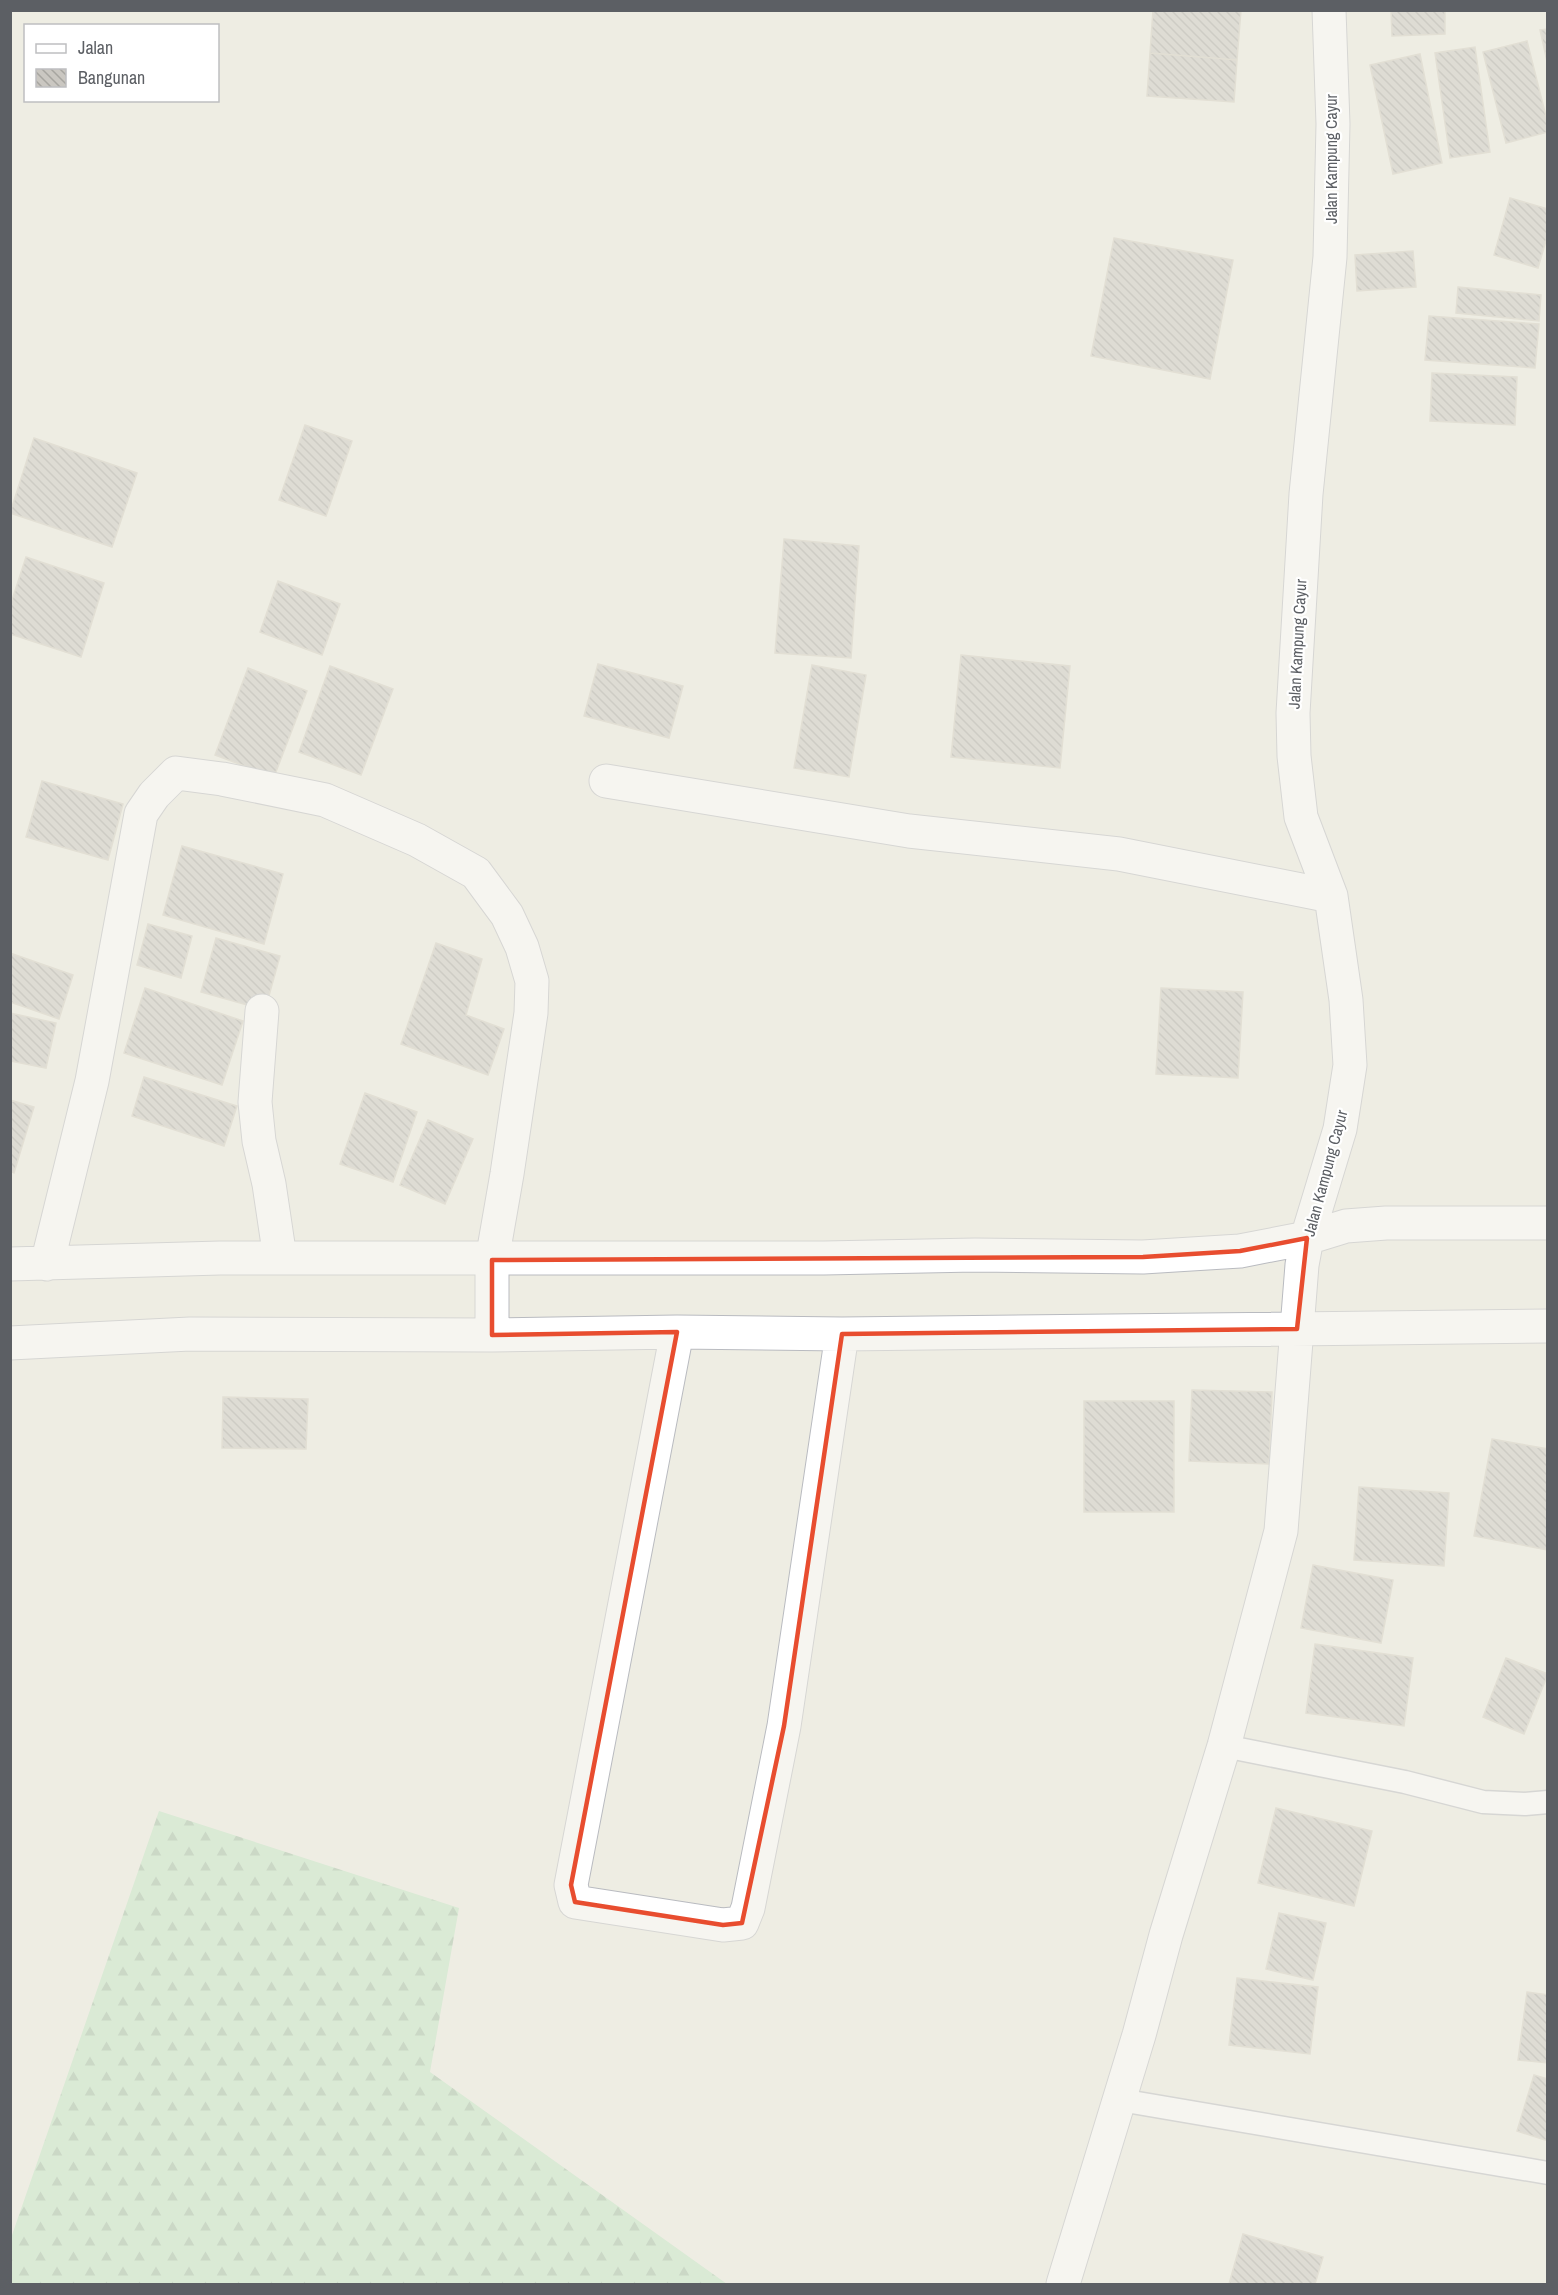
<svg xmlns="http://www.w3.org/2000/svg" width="1558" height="2295" font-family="'Archivo Narrow',sans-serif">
<defs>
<pattern id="forest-firs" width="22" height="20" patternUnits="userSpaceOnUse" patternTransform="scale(1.5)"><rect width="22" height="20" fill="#c0e6c3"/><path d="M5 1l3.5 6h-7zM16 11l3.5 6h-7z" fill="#9fbea2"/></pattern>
<pattern id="building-back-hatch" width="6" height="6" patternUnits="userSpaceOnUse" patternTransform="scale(1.5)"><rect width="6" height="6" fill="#cac7c1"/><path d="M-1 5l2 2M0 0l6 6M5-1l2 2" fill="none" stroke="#a7a5a0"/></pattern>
</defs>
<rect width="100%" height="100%" fill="#eeede3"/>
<path fill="url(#forest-firs)" d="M159,1811l300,97 -29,164 297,212h-716v-46z"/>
<path fill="url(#building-back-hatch)" stroke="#d3cfc2" stroke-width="1.5" d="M1153,10h88l-4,50 -87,-7z
M1391,10h54v24l-53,2z
M1548,29v37l-8,-36z
M1527,41l21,83v8l-42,11 -23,-91z
M1475,47l15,105 -40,6 -15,-105z
M1150,53l87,7 -3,42 -87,-6z
M1420,54l22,109 -49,11 -23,-109z
M1510,198l38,11v25l-10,34 -44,-13z
M1114,238l119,22 -23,119 -119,-23z
M1413,251l3,36 -59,4 -2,-36z
M1458,287l83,8 -2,26 -83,-8z
M1429,316l110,8 -4,44 -110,-8z
M1432,373l85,4 -2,48 -85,-4z
M305,425l47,16 -26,75 -47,-16z
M34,438l103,35 -25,74 -102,-34z
M784,539l75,7 -8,112 -76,-5z
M26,557l78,26 -23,74 -71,-23v-28z
M278,581l62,23 -18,51 -62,-23z
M961,655l109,11 -10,102 -109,-11z
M598,664l85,22 -14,52 -85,-22z
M812,665l54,10 -17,102 -55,-9z
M330,666l63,23 -32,86 -62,-23z
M248,668l59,23 -33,86 -59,-22z
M42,781l81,23 -15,56 -82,-23z
M182,846l101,28 -19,70 -101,-29z
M148,924l44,12 -11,42 -44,-13z
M216,938l64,18 -15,54 -64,-18z
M436,943l46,16 -16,56 38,14 -16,46 -87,-31z
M10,953l63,22 -14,44 -49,-17z
M145,988l98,33 -21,64 -98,-32z
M1161,988l82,4 -5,86 -82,-4z
M10,1013l46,10 -10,45 -36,-7z
M144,1077l93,29 -13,40 -92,-30z
M365,1093l52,19 -24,70 -53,-18z
M10,1100l24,7 -20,66 -4,-2z
M428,1120l45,19 -28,65 -45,-19z
M1192,1390l80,2 -3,72 -80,-3z
M223,1397l85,2 -2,50 -84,-1z
M1084,1401h90v111h-90z
M1492,1439l56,10v101l-74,-14z
M1359,1487l90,6 -5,73 -90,-6z
M1313,1565l80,15 -12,63 -80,-15z
M1315,1644l98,14 -9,68 -98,-13z
M1506,1658l42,16 -24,60 -41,-17z
M1276,1808l96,23 -18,75 -96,-23z
M1279,1913l47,10 -13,57 -47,-11z
M1237,1978l81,9 -8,67 -81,-9z
M1527,1992l21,3v68l-30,-3z
M1534,2075l14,4v62l-31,-10z
M1243,2234l80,23 -8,27h-86z"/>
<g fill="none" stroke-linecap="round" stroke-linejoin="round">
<defs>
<path id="lane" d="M1224,1746l181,36 78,20 42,2 23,-2
M1120,2100l428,73"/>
<path id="street" d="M606,781l303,50 210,23 212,42
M262,1011l-7,91 4,39 10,43 11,74
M10,1264l210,-6h604l151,-3 168,2 97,-6 67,-13 39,-12 40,-3h162
M47,1264l45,-183 49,-267 13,-19 22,-22 46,6 103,21 92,40 59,33 31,42 15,32 10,34 -1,32 -24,161 -15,86v75
M677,1332l-106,553 4,17 148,23 19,-2 6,-15 36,-182 58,-392
M10,1343l180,-9 302,1 185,-3 165,2 706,-8
M1063,2284l76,-249 27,-100 58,-189 57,-215 21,-266 5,-27 33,-109 10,-64 -4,-65 -15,-104 -30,-79 -7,-61 -1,-43 13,-219 24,-237 3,-133 -4,-114"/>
</defs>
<use href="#lane" stroke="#b9bbc0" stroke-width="25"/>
<use href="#street" stroke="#b9bbc0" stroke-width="35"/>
<use href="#lane" stroke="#fff" stroke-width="22"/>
<use href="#street" stroke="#fff" stroke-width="33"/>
</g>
<path d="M0 0H1558V2295H0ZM1307,1238l-10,91 -455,5 -58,392 -42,197 -19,2 -148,-23 -4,-17 106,-553 -185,3v-75l651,-3 97,-6z" fill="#eeede3" fill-opacity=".55" fill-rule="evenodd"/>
<path fill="none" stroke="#e84d2f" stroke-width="4.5" stroke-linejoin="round" d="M1307,1238l-10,91 -455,5 -58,392 -42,197 -19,2 -148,-23 -4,-17 106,-553 -185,3v-75l651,-3 97,-6z"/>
<g text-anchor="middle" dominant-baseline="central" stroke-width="4.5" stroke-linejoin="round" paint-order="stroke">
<g font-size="16" fill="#5c5f64" stroke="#fff">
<text transform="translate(1331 159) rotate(-90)">Jalan Kampung Cayur</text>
<text transform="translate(1297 644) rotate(-87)">Jalan Kampung Cayur</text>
<text transform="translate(1325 1173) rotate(-75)">Jalan Kampung Cayur</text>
</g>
</g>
<rect width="1558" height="2295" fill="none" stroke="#5c5f64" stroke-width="24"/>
<rect x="24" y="24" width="195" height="78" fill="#ffffff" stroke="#bebfc1" stroke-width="1.5"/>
<rect x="36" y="44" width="30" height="9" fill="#ffffff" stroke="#bebfc1" stroke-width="1.5"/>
<text x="78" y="54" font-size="18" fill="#5c5f64">Jalan</text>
<rect x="36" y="69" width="30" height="18" fill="url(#building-back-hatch)" stroke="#bebfc1" stroke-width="1.5"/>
<text x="78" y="84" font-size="18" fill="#5c5f64">Bangunan</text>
</svg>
